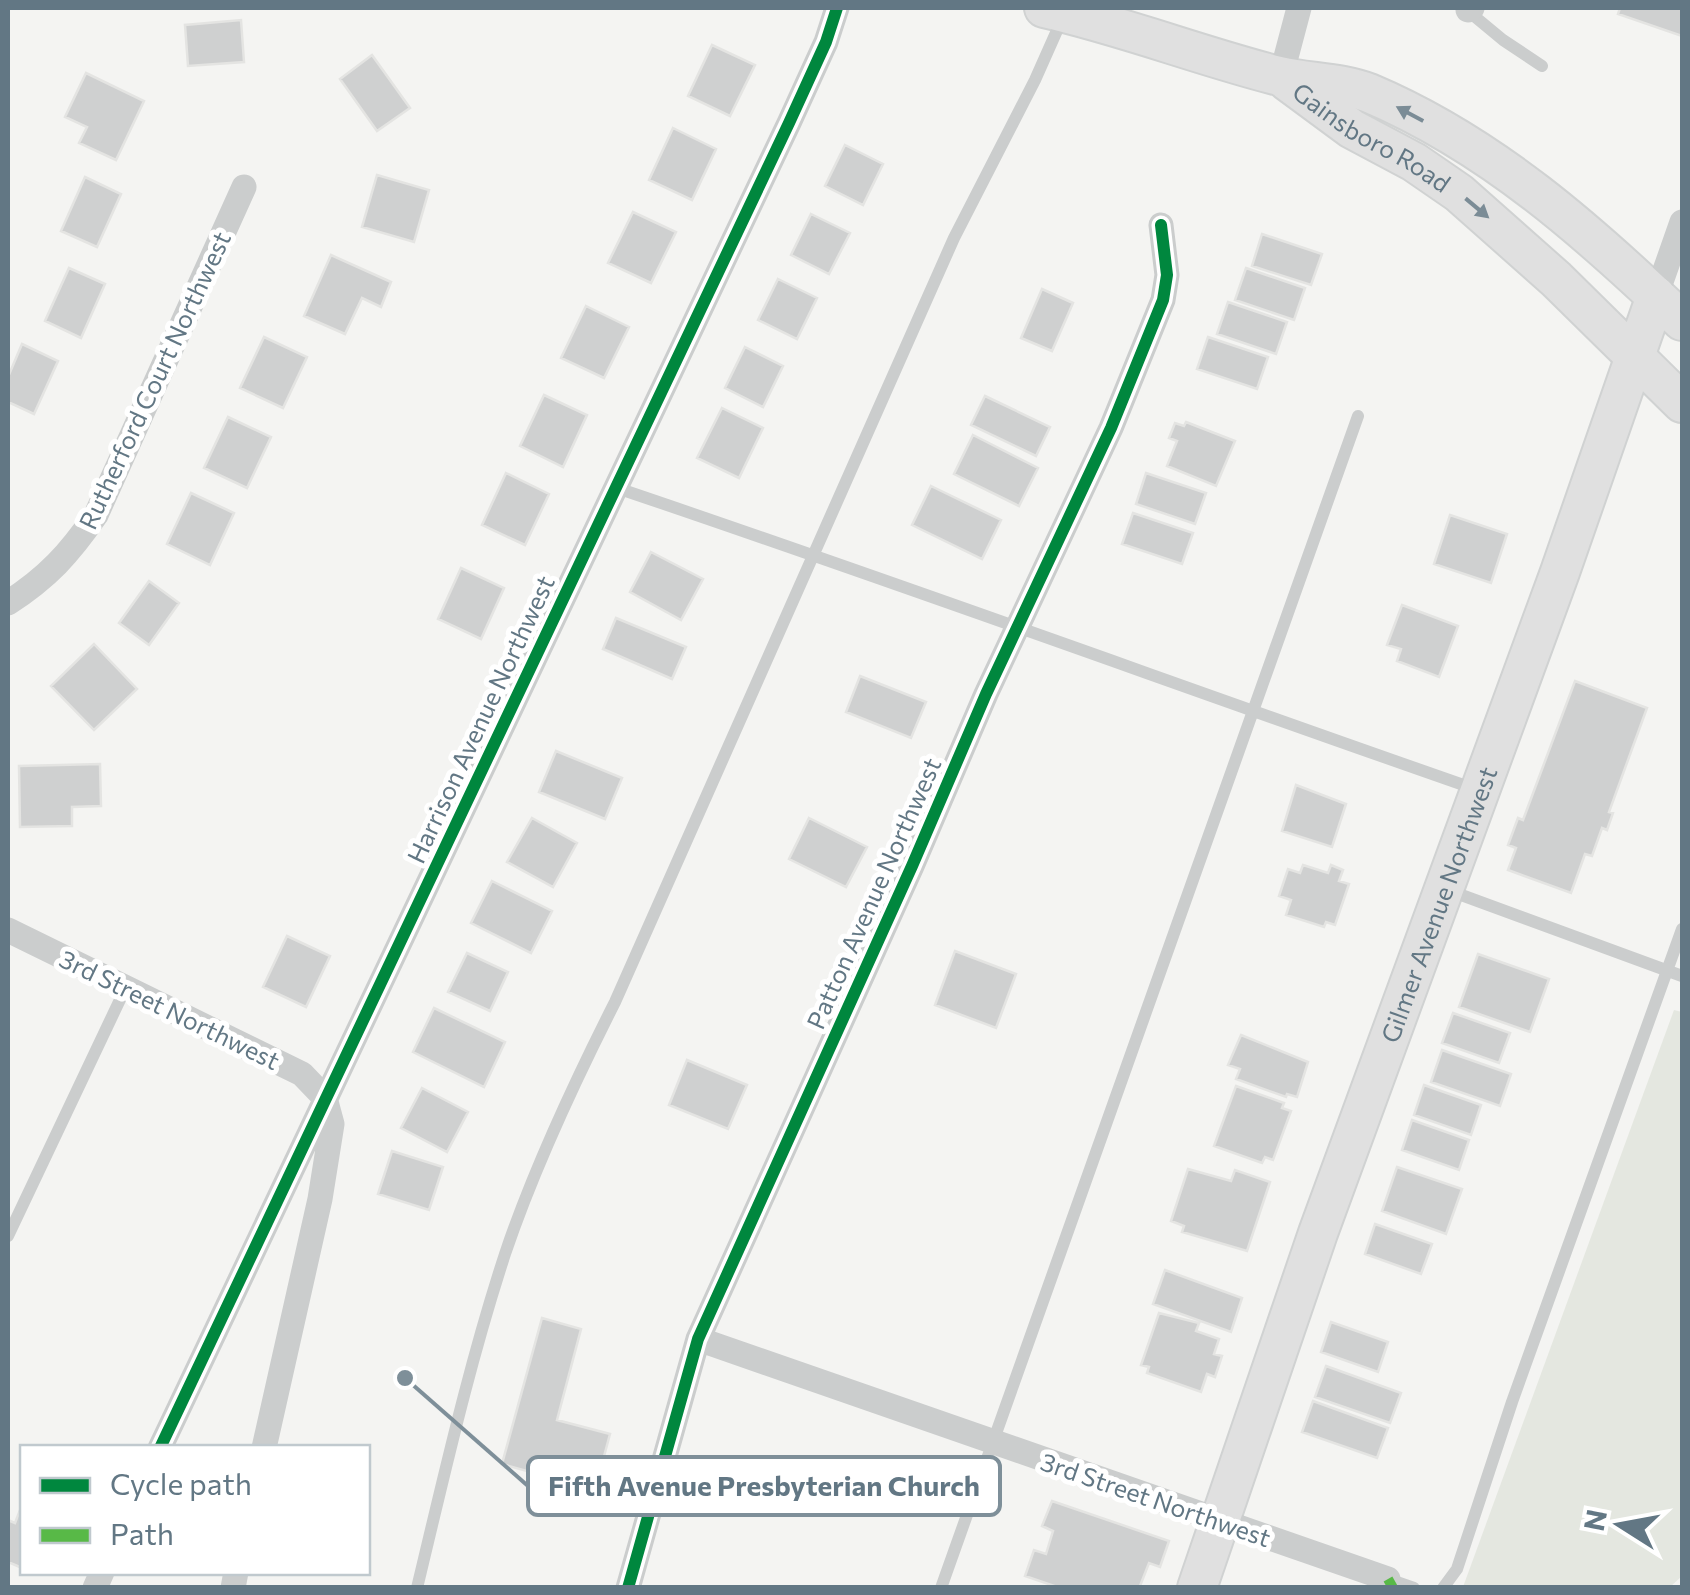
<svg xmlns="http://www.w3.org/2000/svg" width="1690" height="1595" font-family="Commissioner,sans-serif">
<rect width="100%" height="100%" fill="#f4f4f2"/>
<path fill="#e4e7e0" d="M1674,1010l8,2v564l-12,11h-207z"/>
<path fill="#cfd0d0" stroke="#e4e4e2" stroke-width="2.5" d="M1620,8h62v28l-64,-22z
M241,20l3,42 -56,4 -3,-41z
M712,45l43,20 -25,51 -42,-20z
M372,55l38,53 -33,23 -37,-52z
M86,73l58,28 -28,59 -37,-17 8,-16 -22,-10z
M673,128l43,21 -24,51 -43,-20z
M845,145l38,19 -20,41 -38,-19z
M377,175l52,15 -15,52 -52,-15z
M85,177l36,17 -24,53 -36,-16z
M633,212l43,20 -25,51 -43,-20z
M811,214l39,19 -21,41 -38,-19z
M1262,234l60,20 -11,31 -59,-19z
M331,255l60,27 -10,25 -19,-9 -17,36 -41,-18z
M69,268l36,16 -24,54 -36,-17z
M1246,268l59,20 -11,32 -59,-20z
M778,279l39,19 -20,41 -39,-19z
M1042,289l31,14 -21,48 -31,-13z
M1228,302l59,20 -11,32 -59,-20z
M586,306l43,21 -25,51 -43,-20z
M264,337l43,20 -24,51 -43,-20z
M1208,337l60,20 -11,32 -60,-20z
M22,344l36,17 -24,53 -26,-12v-25z
M745,347l38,19 -20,41 -38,-19z
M544,395l43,20 -24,52 -43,-21z
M985,396l65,31 -14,29 -65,-31z
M722,408l41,20 -24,50 -42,-20z
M228,417l43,20 -24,51 -43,-20z
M1186,422l49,19 -19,45 -49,-20 10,-25 -8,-3 6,-15 9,3z
M973,435l65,33 -19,38 -65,-32z
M506,473l43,21 -24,51 -43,-20z
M1146,473l60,20 -11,31 -59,-20z
M931,486l70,34 -19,39 -70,-34z
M191,493l43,20 -24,52 -43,-21z
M1133,513l60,20 -11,31 -60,-20z
M1450,515l57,19 -16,49 -57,-19z
M651,552l52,27 -22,41 -51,-28z
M461,568l43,20 -23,51 -43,-20z
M149,581l30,22 -30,42 -30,-22z
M1402,605l56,21 -19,51 -42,-16 4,-12 -14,-4z
M616,618l70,29 -14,32 -69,-30z
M94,644l43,45 -43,41 -43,-44z
M860,676l66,26 -15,36 -65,-26z
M1575,681l72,27 -38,104 4,1 -6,17 -5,-2 -10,28 -7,-2 -14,39 -63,-23 8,-22 -8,-3 10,-27 5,2z
M556,751l66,27 -17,41 -66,-27z
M100,764l1,42 -29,1v19l-52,1 -1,-61z
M1296,785l50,19 -14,43 -50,-16z
M532,818l45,25 -24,44 -46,-25z
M809,818l58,29 -21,40 -57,-28z
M1303,865l25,8 3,-8 12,5 -4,11 10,3 -14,41 -9,-3 -2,5 -38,-12 5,-15 -12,-4 9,-27 12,4z
M492,881l60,30 -21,42 -60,-30z
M287,936l43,20 -24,51 -43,-20z
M955,951l61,23 -20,54 -61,-23z
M467,953l41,19 -18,39 -42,-19z
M1478,954l71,25 -19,53 -71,-25z
M434,1008l71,34 -21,45 -71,-35z
M1453,1013l57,20 -11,30 -57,-20z
M1241,1035l67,27 -11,35 -10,-3 -1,3 -50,-18 4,-10 -12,-4z
M1442,1050l69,24 -11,32 -69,-24z
M687,1060l60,25 -19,44 -59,-24z
M1424,1085l57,20 -10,30 -57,-20z
M1236,1086l48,17 -2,5 9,3 -18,49 -8,-3 -3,6 -48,-17z
M422,1088l46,24 -21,40 -46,-24z
M1412,1120l57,20 -10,30 -57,-20z
M392,1151l51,16 -14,43 -51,-16z
M1397,1167l65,22 -16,45 -64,-23z
M1188,1169l43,12 4,-11 35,12 -23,69 -65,-19 2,-6 -13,-5z
M1375,1224l57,20 -11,30 -56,-20z
M1165,1270l77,28 -11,34 -78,-28z
M1159,1313l40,10 -3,8 23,8 -5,15 8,2 -7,21 -8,-3 -6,18 -54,-19 2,-6 -8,-2z
M542,1318l39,11 -24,91 53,14 -15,56 -93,-26z
M1331,1322l57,20 -10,30 -57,-20z
M1326,1366l75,27 -11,30 -75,-26z
M1313,1401l75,27 -11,30 -75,-26z
M1052,1501l117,40 -9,26 -11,-4 -9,23 4,2h-84l-35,-12 9,-26 12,4 7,-23 -11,-5z
M22,1505v63l-14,-6v-42l7,3z"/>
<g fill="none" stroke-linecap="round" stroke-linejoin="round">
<defs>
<g id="secondary">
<path d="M1044,8c80,18 156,48 235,68 29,7 63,6 90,17 121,51 220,139 313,228"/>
<path id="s1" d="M1287,81l65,48 62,33 45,31 97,86 126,124"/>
<path id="s2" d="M1197,1588l121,-355 242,-661 96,-276"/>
</g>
</defs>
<use href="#secondary" stroke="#d0d2d2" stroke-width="42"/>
<path stroke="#cbcdcd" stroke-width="12" d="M1468,11l35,29 39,26
M614,487c288,97 574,202 861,302
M1445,889l237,87
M8,1236l118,-249
M1388,1579l26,9
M417,1588c27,-112 52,-224 88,-334 29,-86 69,-171 110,-252l339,-764 81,-158 28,-63
M941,1588l417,-1172
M1443,1588l14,-19 55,-167 170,-473"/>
<path stroke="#cbcdcd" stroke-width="25" d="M1468,10l4,-2
M1281,76l18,-68
M1656,296l26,-74
M8,603c40,-26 61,-49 88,-88l148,-328
M8,930l294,144 23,24 7,26 -12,75 -56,249
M698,1339l690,240
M160,1448l629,-1325 37,-81 11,-34
M95,1588l7,-16
M233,1588l3,-16
M628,1588l70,-249 214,-473 74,-172 125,-266 52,-128 4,-25 -6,-50"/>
<use href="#secondary" stroke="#e0e0e0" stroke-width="38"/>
<path stroke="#58b947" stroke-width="10" stroke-dasharray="20 10" stroke-linecap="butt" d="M1388,1579l5,9"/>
<defs>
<path id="cycleway" d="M160,1448l629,-1325 37,-81 11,-34
M628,1588l70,-249 214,-473 74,-172 125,-266 52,-128 4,-25 -6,-50"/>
</defs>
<use href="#cycleway" stroke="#fff" stroke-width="19"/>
<use href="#cycleway" stroke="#00873e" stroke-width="12"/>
</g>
<defs><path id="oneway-solid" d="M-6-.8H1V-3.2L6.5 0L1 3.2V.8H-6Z" transform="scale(2.5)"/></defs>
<g fill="#7b8c96">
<use href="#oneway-solid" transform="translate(1410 114) rotate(-152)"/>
<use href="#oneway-solid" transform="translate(1477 208) rotate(40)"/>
</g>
<g text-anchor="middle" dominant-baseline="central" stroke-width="10" stroke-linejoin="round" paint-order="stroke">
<g font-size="25" fill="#627784" stroke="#fff">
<text stroke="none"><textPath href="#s1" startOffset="102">Gainsboro Road</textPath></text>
<text transform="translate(154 380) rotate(-65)">Rutherford Court Northwest</text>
<text transform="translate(480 719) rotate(-65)">Harrison Avenue Northwest</text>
<text transform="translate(873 893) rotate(-66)">Patton Avenue Northwest</text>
<text stroke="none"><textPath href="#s2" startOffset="725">Gilmer Avenue Northwest</textPath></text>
<text transform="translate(170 1009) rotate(26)">3rd Street Northwest</text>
<text transform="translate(1156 1499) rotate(19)">3rd Street Northwest</text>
</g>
</g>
<path fill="none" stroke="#7e8f99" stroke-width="4" d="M405 1378L528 1486"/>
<circle fill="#7e8f99" stroke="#fff" stroke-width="4" cx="405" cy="1378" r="10"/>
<rect fill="#fff" stroke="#7e8f99" stroke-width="4" x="528" y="1457" width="472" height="58" rx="10"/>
<g font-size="28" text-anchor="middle" font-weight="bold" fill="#627784">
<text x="764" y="1496">Fifth Avenue Presbyterian Church</text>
</g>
<rect width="1690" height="1595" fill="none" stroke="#627784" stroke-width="20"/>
<rect x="20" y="1445" width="350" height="130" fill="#ffffff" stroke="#c0c9ce" stroke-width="2.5"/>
<rect x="40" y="1478" width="50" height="15" fill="#00873e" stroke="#c0c9ce" stroke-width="2.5"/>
<text x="110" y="1495" font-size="30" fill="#627784">Cycle path</text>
<rect x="40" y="1528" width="50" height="15" fill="#58b947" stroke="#c0c9ce" stroke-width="2.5"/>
<text x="110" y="1545" font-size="30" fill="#627784">Path</text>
<g transform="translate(1620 1525) rotate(281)" stroke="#ffffff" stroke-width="8" paint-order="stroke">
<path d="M0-8L18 38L0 25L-18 38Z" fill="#627784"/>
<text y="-15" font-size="28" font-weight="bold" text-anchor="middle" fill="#627784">N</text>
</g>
</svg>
